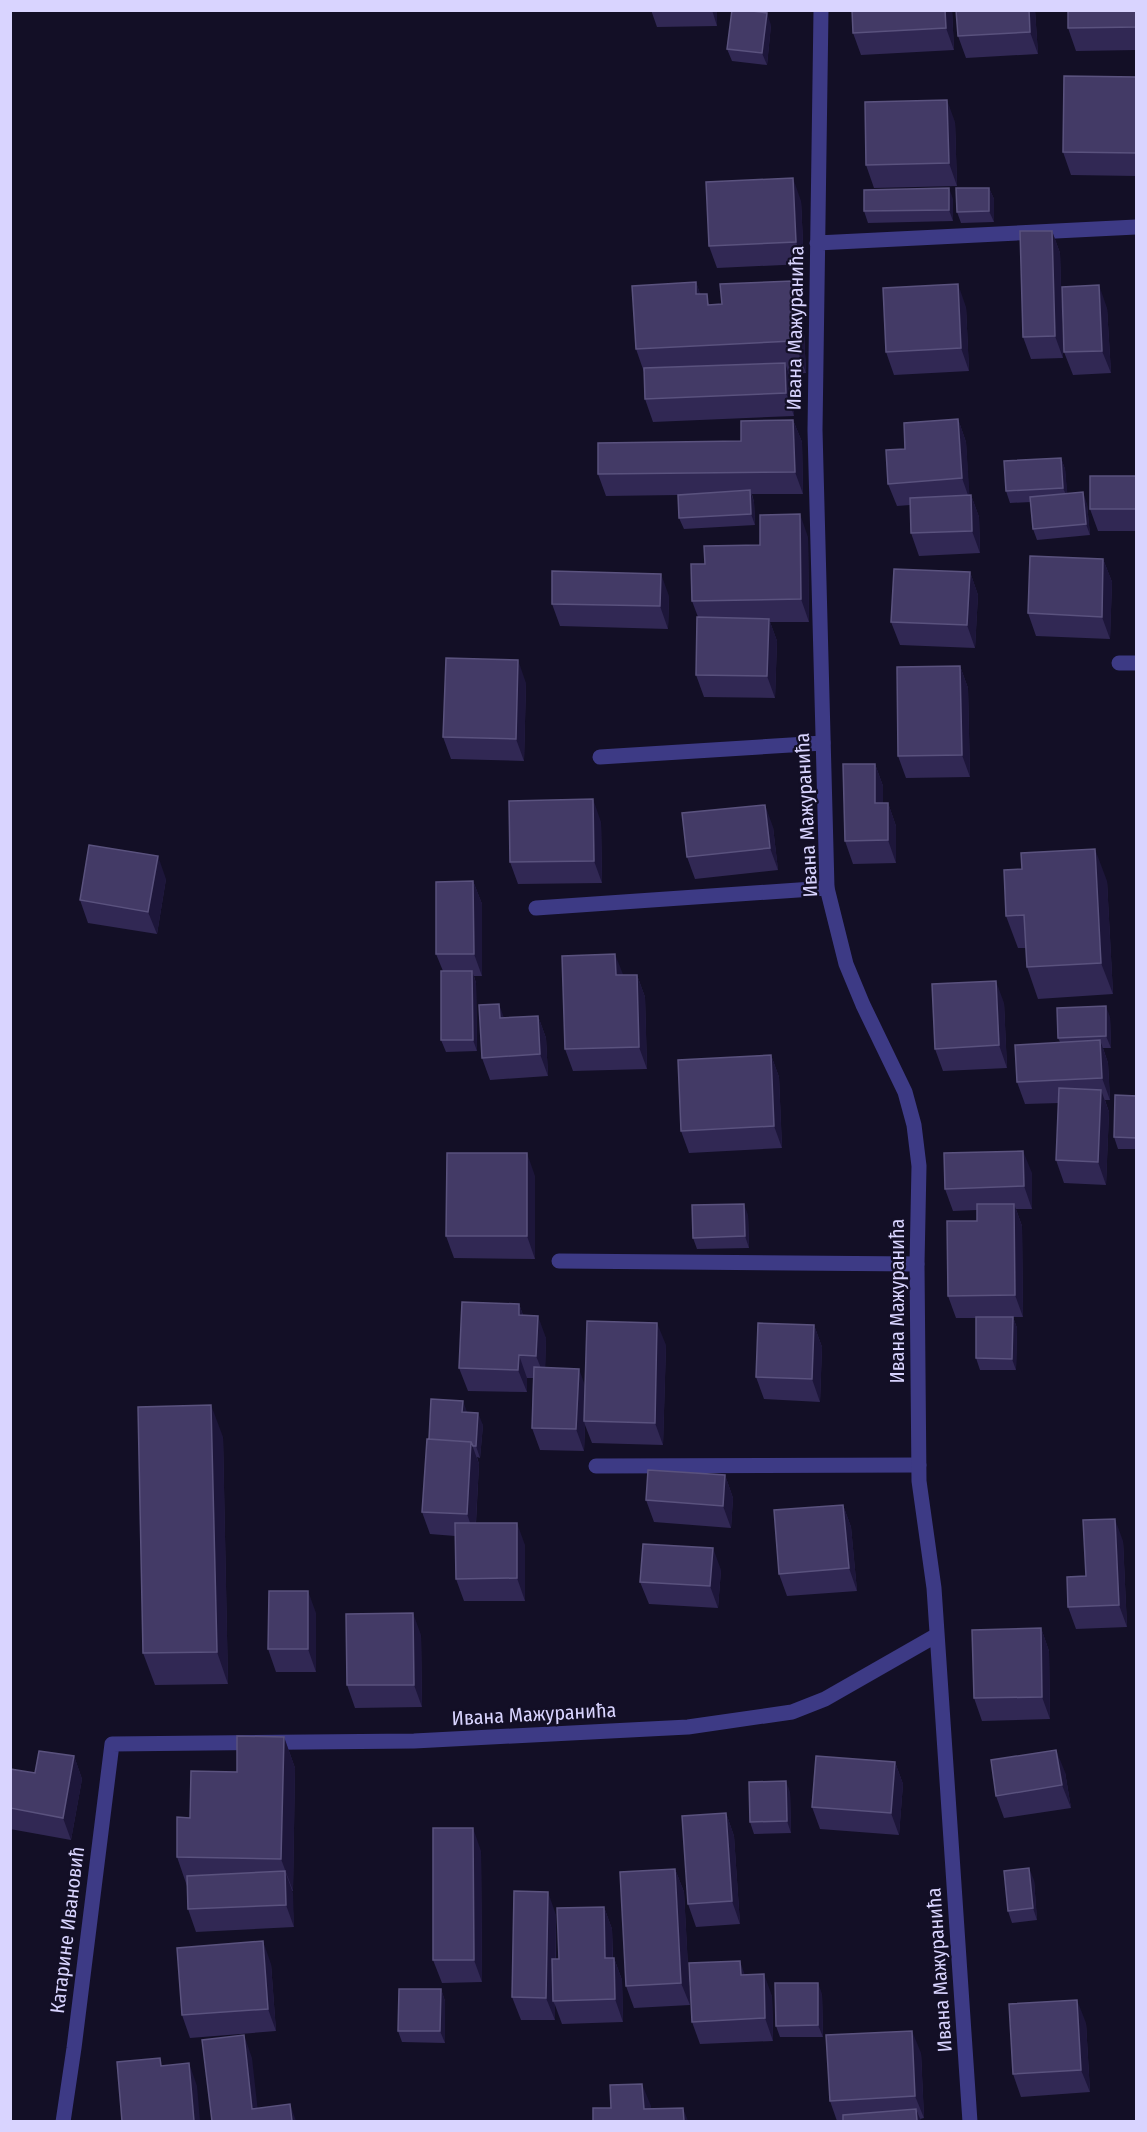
<svg xmlns="http://www.w3.org/2000/svg" width="1147" height="2132" font-family="'Fira Sans Condensed',sans-serif">
<rect width="100%" height="100%" fill="#130f26"/>
<g fill="none" stroke-linecap="round" stroke-linejoin="round">
<path stroke="#3d3a85" stroke-width="15" d="M600,757l223,-14
M536,908l291,-20
M559,1261l358,3
M596,1466l323,-1"/>
<path stroke="#3d3a85" stroke-width="15" d="M821,10l-6,420 12,458 19,76 17,41 42,87 9,33 5,41 -2,98 2,217 15,107 36,534
M817,243l319,-16
M1119,663h17
M63,2122l11,-74 38,-304 302,-3 274,-14 104,-15 33,-13 112,-64"/>
</g>
<path fill="#312854" d="M651,10h66v16l-60,1z
M852,10h100l2,40 -93,5 -8,-22z
M1035,10l3,44 -72,4 -8,-22z
M1137,10v40l-61,1 -8,-23z
M771,25l-4,40 -35,-4 -5,-12z
M1137,77v99l-66,-1 -8,-23z
M955,122l2,64 -83,2 -8,-23z
M989,188l5,11v23l-33,1 -4,-11z
M953,199v22l-85,2 -4,-12z
M801,201l3,63 -87,4 -8,-22z
M1052,231l8,22 3,105 -32,1 -8,-22z
M696,282l4,12 10,11 93,8 3,60 -17,1 4,11 1,31 -141,6 -8,-23 -1,-27 -8,-23z
M966,307l3,64 -75,4 -8,-23z
M1107,308l4,65 -38,2 -9,-23z
M958,419l8,23 3,53h2l8,22 1,36 -61,3 -8,-23 -1,-28 -13,1 -9,-22 17,-35z
M793,420l9,22 1,52h-51l2,8 1,23 -71,4 -5,-11 -1,-23 -72,1 -8,-22 143,-33z
M1061,458l4,11 2,25 20,10 3,31 -53,5 -4,-11 -2,-27 -21,1 -4,-12z
M1137,476v55h-39l-8,-22z
M808,537l1,85h-39l7,19 -2,57 -71,-1 -8,-22 2,-58 -6,-16 68,-56z
M1103,559l9,23 -2,57 -74,-3 -8,-23z
M970,572l8,23 -3,53 -75,-3 -9,-23z
M669,596l-1,33 -108,-3 -8,-22z
M960,666l8,22 2,89 -64,1 -8,-22z
M526,683l-2,78 -73,-2 -8,-22z
M875,764l8,22v17h5l8,23v37l-43,1 -8,-23z
M601,822l1,61 -84,1 -8,-22z
M773,827l5,43 -83,9 -8,-22z
M166,879l-9,55 -69,-11 -8,-23z
M473,881l9,23v72h-8l2,7 1,68 -31,1 -5,-12 2,-69 -7,-17z
M1107,881l6,113 -75,5 -11,-32 -1,-19h-8l-12,-32z
M623,975h14l8,22 2,72 -74,2 -8,-22z
M1004,1003l3,65 -64,3 -8,-22z
M538,1016l8,22 2,38 -58,4 -8,-22 22,-40z
M1110,1017l1,31h-8l5,15 2,37h-5l4,12 -3,73 -42,-2 -8,-23 3,-57 -34,1 -8,-22 43,-40 -2,-4z
M771,1055l8,22 3,71 -93,5 -8,-22z
M1137,1096v53h-19l-4,-12z
M1032,1173v36h-16l6,17 1,91h-10l4,11 -1,42h-36l-4,-12v-40h-20l-8,-22 29,-75v-11l-24,1 -8,-22z
M535,1176v83l-81,-1 -8,-22z
M748,1215l1,33 -52,1 -4,-11z
M519,1304l4,11 23,23 -1,30 40,18 81,-41 -3,100 -71,-2 -7,-18 -1,26 -44,-1 -8,-22 1,-50h-6v14l-59,-1 -9,-23z
M814,1325l8,22 -2,55 -56,-3 -8,-22z
M467,1412l16,13 -3,33 -3,-1 2,7 -3,59 49,22v56h-61l-8,-22 -1,-43 -25,-2 -8,-22 7,-73z
M223,1437l5,247 -73,1 -12,-32z
M725,1475l8,23 -2,30 -77,-6 -8,-22z
M843,1505l8,22 6,64 -70,5 -8,-22z
M1123,1541l4,86 -51,2 -8,-22 18,-31z
M721,1570l-3,38 -69,-4 -9,-22z
M316,1613v59h-40l-8,-23z
M1041,1628l8,23 1,68 -68,2 -8,-23z
M421,1635l1,72 -67,1 -8,-23z
M284,1737l11,31 -2,123h-1l2,36 -98,5 -8,-23 -1,-23 -10,-29 13,-39 47,-46z
M74,1756l8,23 -11,61 -61,-11v-60l25,4z
M895,1762l8,22 -4,51 -79,-6 -8,-22z
M1065,1772l6,36 -67,10 -8,-22z
M790,1792l1,41 -37,1 -4,-12z
M726,1813l8,23 6,88 -44,3 -8,-23z
M481,1851l1,131 -40,1 -9,-23z
M675,1869l9,23 6,113 -56,3 -8,-22z
M1034,1880l3,40 -25,3 -4,-12z
M604,1907l8,22 1,29h1l8,22 1,42 -61,2 -7,-19v15h-34l-9,-23 44,-82v44h3z
M271,1964l5,67 -86,7 -8,-23z
M745,1975l27,21 1,45 -73,3 -8,-22z
M441,1989l4,12v42l-43,-1 -4,-11z
M822,1994l1,43h-43l-4,-11z
M1086,2023l4,69 -69,5 -8,-23z
M921,2053l3,65 -4,1 1,2h-84l-7,-20z"/>
<path fill="#1d163a" d="M712,10h5v16z
M945,10h7l2,40 -8,-22z
M1029,10h6l3,44 -8,-22z
M767,13l4,12 -4,40 -5,-12z
M947,100l8,22 2,64 -8,-23z
M793,178l8,23 3,63 -8,-22z
M949,188l4,11v22l-4,-11z
M989,188l5,11v23l-5,-11z
M1052,231l8,22 3,105 -8,-22z
M792,281l11,32 3,60 -12,-32z
M696,282l11,32 -11,-20z
M958,284l8,23 3,64 -8,-23z
M1099,285l8,23 4,65 -9,-22z
M785,363l8,22 1,31 -8,-23z
M958,419l8,23 4,59 -8,-23z
M793,420l9,22 1,52 -8,-22z
M1061,458l4,11 3,30 -5,-11z
M750,490l4,12 1,23 -4,-11z
M1083,492l4,12 3,31 -4,-11z
M971,495l8,22 1,36 -8,-22z
M800,514l8,23 1,85 -8,-23z
M1103,559l9,23 -2,57 -8,-22z
M970,572l8,23 -3,53 -8,-23z
M661,574l8,22 -1,33 -8,-23z
M769,619l8,22 -2,57 -8,-22z
M518,660l8,23 -2,78 -8,-22z
M960,666l8,22 2,89 -8,-22z
M875,764l8,22v40l-8,-23z
M593,799l8,23 1,61 -8,-22z
M888,803l8,23v37l-8,-23z
M765,805l8,22 5,43 -8,-22z
M1095,849l12,32 6,113 -12,-31z
M158,856l8,23 -9,55 -9,-22z
M473,881l9,23v72l-8,-22z
M615,954l9,23 -8,-2z
M472,971l4,12 1,68 -4,-11z
M637,975l8,22 2,72 -8,-22z
M996,981l8,22 3,65 -8,-23z
M499,1004l8,22 -7,-8z
M1106,1006l4,11 1,31 -5,-12z
M538,1016l8,22 2,38 -8,-22z
M1100,1040l8,23 2,37 -8,-22z
M771,1055l8,22 3,71 -8,-22z
M1101,1090l8,22 -3,73 -8,-23z
M1023,1151l9,22v36l-8,-23z
M527,1153l8,23v83l-8,-23z
M744,1204l4,11 1,33 -4,-12z
M1014,1204l8,22 1,91 -8,-22z
M519,1304l8,22 -8,-11z
M538,1316l8,22 -1,40 -9,-22z
M1013,1317l4,11 -1,42 -4,-11z
M657,1323l9,22 -3,100 -8,-22z
M814,1325l8,22 -2,55 -8,-23z
M519,1355l8,23v14l-9,-22z
M579,1369l8,22 -3,30 1,4 -1,26 -8,-22z
M463,1401l4,11h-5z
M211,1405l12,32 5,247 -11,-32z
M478,1413l5,12 -3,33 -4,-12z
M471,1442l8,22 -4,73 -8,-23z
M725,1475l8,23 -2,30 -8,-22z
M843,1505l8,22 6,64 -8,-23z
M1115,1519l8,22 4,86 -8,-22z
M517,1523l8,22v56l-8,-23z
M713,1548l8,22 -3,38 -8,-22z
M308,1591l8,22v59l-8,-23z
M413,1613l8,22 1,72 -8,-22z
M1041,1628l8,23 1,68 -8,-22z
M284,1737l11,31 -2,123 -12,-32z
M1056,1750l9,22 6,36 -9,-23z
M74,1756l8,23 -11,61 -8,-22z
M895,1762l8,22 -4,51 -8,-22z
M786,1781l4,11 1,41 -4,-12z
M726,1813l8,23 6,88 -8,-23z
M473,1828l8,23 1,131 -8,-22z
M1029,1868l5,12 3,40 -4,-12z
M675,1869l9,23 6,113 -9,-22z
M285,1871l8,22 1,34 -8,-22z
M548,1892l8,23 -1,86h-2l2,4v15l-9,-22z
M604,1907l8,22 1,51 -8,-22z
M263,1941l8,23 5,67 -8,-22z
M614,1958l8,22 1,42 -8,-23z
M740,1961l8,23 -7,-9z
M764,1974l8,22 1,45 -8,-23z
M818,1983l4,11 1,43 -5,-12z
M441,1989l4,12v42l-5,-12z
M1077,2000l9,23 4,69 -9,-22z
M912,2031l9,22 3,65 -9,-22z
M244,2035l8,23 7,63 -7,-12z
M189,2063l8,23 3,35h-6z
M642,2084l9,22v15l-7,-12z
M290,2104l6,17h-4z
M683,2108l5,13h-4z
M916,2109l5,12h-4z"/>
<path fill="#433a66" stroke="#5a527e" stroke-width="1.5" d="M732,10h12l23,3 -5,40 -35,-4z
M852,10h93l1,18 -93,5z
M956,10h73l1,22 -72,4z
M1068,10h69v17l-69,1z
M1064,76l73,1v76l-74,-1z
M947,100l2,63 -83,2 -1,-63z
M793,178l3,64 -87,4 -3,-64z
M949,188v22l-85,1v-21z
M956,188h33v23l-32,1z
M1020,231h32l3,105 -32,1z
M792,281l2,60 -158,8 -4,-63 64,-4v12h11l1,11 14,-1 -2,-20z
M958,284l3,64 -75,4 -3,-64z
M1099,285l3,66 -38,1 -2,-65z
M785,363l1,30 -141,6 -1,-31z
M958,419l4,59 -74,6 -2,-34 19,-1 -1,-26z
M793,420l2,52 -197,2v-31l143,-2v-20z
M1061,458l2,30 -57,3 -2,-30z
M1090,476h47v33h-47z
M750,490l1,24 -72,4 -1,-23z
M1083,492l3,32 -53,5 -3,-32z
M971,495l1,36 -61,2 -1,-35z
M800,514l1,85 -109,2 -1,-37h14l-1,-18 56,-1v-30z
M1030,556l73,3 -1,58 -74,-4z
M894,569l76,3 -3,53 -76,-3z
M552,571l109,3 -1,32 -108,-2z
M697,617l72,2 -2,57 -71,-1z
M446,658l72,2 -2,79 -73,-2z
M960,666l2,89 -64,1 -1,-89z
M843,764h32v39h13v37l-43,1z
M593,799l1,62 -84,1 -1,-61z
M765,805l5,43 -83,9 -5,-44z
M89,845l69,11 -10,56 -68,-12z
M1095,849l6,114 -74,4 -3,-52 -18,1 -2,-46 18,-1 -1,-16z
M473,881l1,73h-38v-72z
M615,954l1,21h21l2,72 -74,2 -3,-93z
M441,971h31l1,69h-32z
M996,981l3,64 -64,4 -3,-65z
M499,1004l1,14 38,-2 2,38 -58,4 -3,-53z
M1106,1006v30l-48,2 -1,-30z
M1100,1040l2,38 -85,4 -2,-37z
M771,1055l3,71 -93,5 -3,-71z
M1059,1088l42,2 -3,72 -42,-2z
M1115,1095l22,1v42l-23,-1z
M1023,1151l1,35 -79,3 -1,-36z
M447,1153h80v83h-81z
M744,1204l1,32 -52,2 -1,-33z
M977,1204h37l1,91 -67,1 -1,-75h30z
M462,1302l57,2v11l19,1 -2,40 -17,-1 -1,15 -59,-2z
M976,1317h37l-1,42 -36,-1z
M587,1321l70,2 -2,100 -71,-2z
M758,1323l56,2 -2,54 -56,-2z
M534,1367l45,2 -3,60 -44,-1z
M431,1399l32,2 -1,11 16,1 -2,33h-3l-2,-4 -42,-3z
M211,1405l6,247 -74,1 -5,-246z
M427,1439l44,3 -4,72 -45,-2z
M648,1470l77,5 -2,31 -77,-6z
M843,1505l6,63 -70,6 -5,-64z
M1115,1519l4,86 -51,2 -1,-30 19,-1 -3,-56z
M455,1523h62v55l-61,1z
M643,1544l70,4 -3,38 -70,-4z
M269,1591h39v58h-40z
M413,1613l1,72h-67l-1,-71z
M1041,1628l1,69 -68,1 -2,-68z
M237,1736l47,1 -3,122 -104,-2v-40l13,1 1,-47 46,1z
M1056,1750l6,35 -66,11 -5,-36z
M39,1751l35,5 -11,62 -53,-10v-39l25,4z
M816,1756l79,6 -4,51 -79,-6z
M786,1781l1,40 -37,1 -1,-40z
M726,1813l6,88 -44,3 -6,-88z
M433,1828h40l1,132h-41z
M1029,1868l4,40 -25,3 -4,-40z
M675,1869l6,114 -55,3 -6,-114z
M285,1871l1,34 -98,4 -1,-33z
M514,1891l34,1 -2,106 -34,-1z
M604,1907l1,51h9l1,41 -62,2 -1,-42h7l-2,-51z
M263,1941l5,68 -86,6 -5,-67z
M740,1961l1,14 23,-1 1,44 -73,4 -3,-59z
M775,1983h43v42l-42,1z
M399,1989h42l-1,42h-42z
M1077,2000l4,70 -68,4 -4,-70z
M912,2031l3,65 -85,5 -4,-66z
M244,2035l8,74 38,-5 2,17h-80l-10,-81z
M160,2058l1,8 28,-3 5,58h-72l-5,-59z
M642,2084l2,25 39,-1 1,13h-91v-13h18l-1,-23z
M916,2109l1,12h-74v-6z"/>
<g text-anchor="middle" dominant-baseline="central" stroke-width="4.5" stroke-linejoin="round" paint-order="stroke">
<g font-size="20" fill="#d9d4ff" stroke="#130f26">
<text transform="translate(795 328) rotate(-89)">Ивана Мажуранића</text>
<text transform="translate(806 815) rotate(-93)">Ивана Мажуранића</text>
<text transform="translate(897 1301) rotate(-90)">Ивана Мажуранића</text>
<text transform="translate(534 1714) rotate(-3)">Ивана Мажуранића</text>
<text transform="translate(67 1930) rotate(-83)">Катарине Ивановић</text>
<text transform="translate(939 1970) rotate(-94)">Ивана Мажуранића</text>
</g>
</g>
<rect width="1147" height="2132" fill="none" stroke="#d9d4ff" stroke-width="24"/>
</svg>
